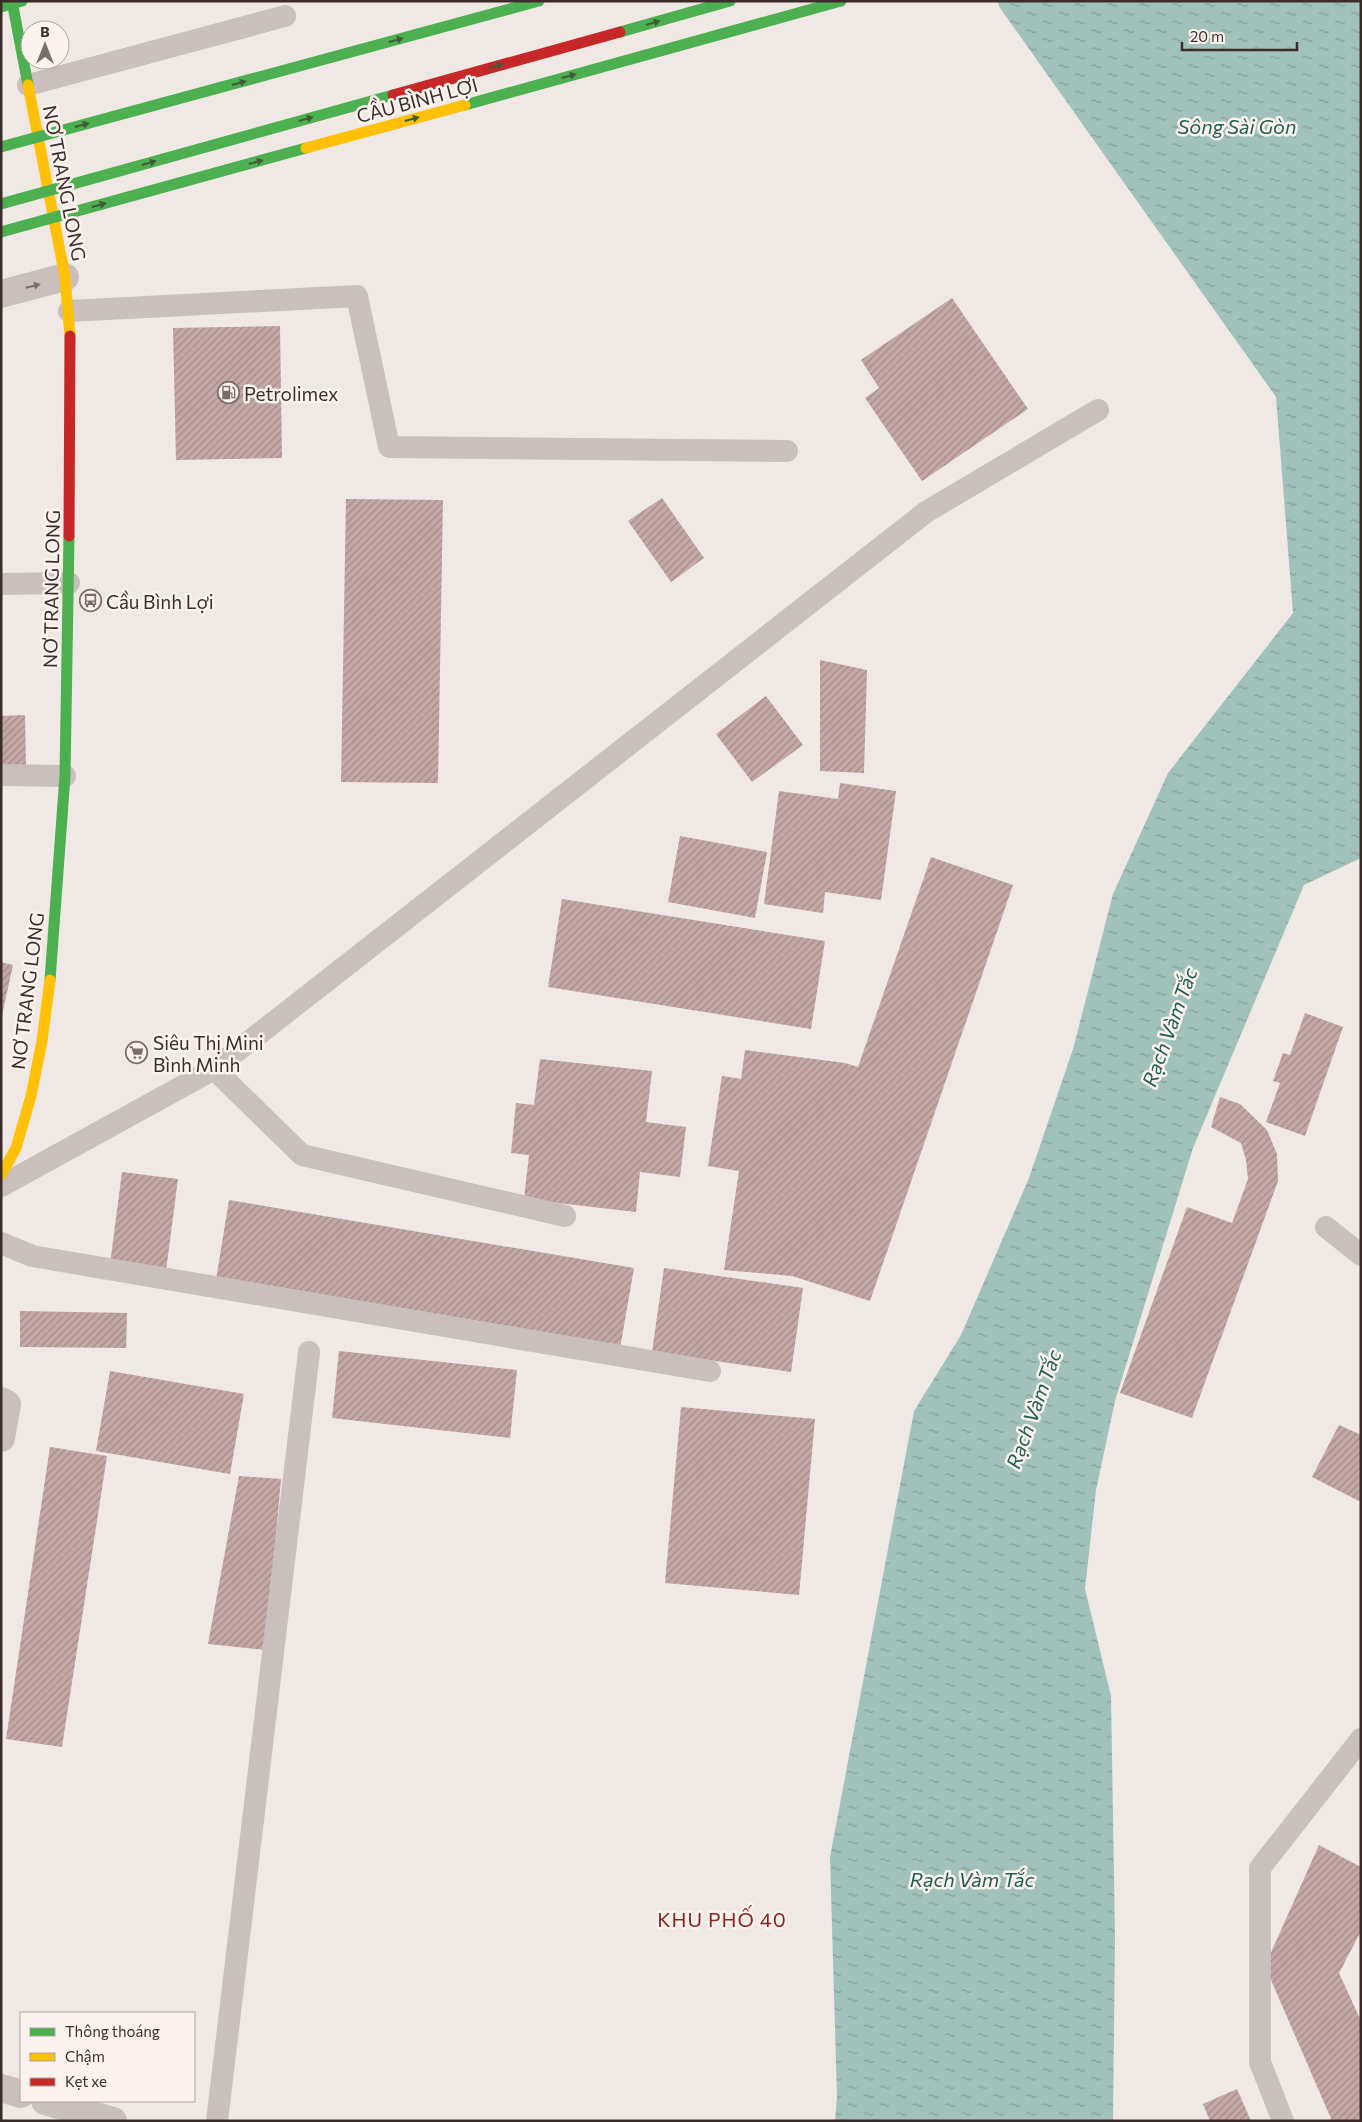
<svg xmlns="http://www.w3.org/2000/svg" width="1362" height="2122" font-family="Commissioner,sans-serif">
<defs>
<pattern id="water-ripples" width="26" height="14" patternUnits="userSpaceOnUse" patternTransform="scale(1.25)"><rect width="26" height="14" fill="#a0c2ba"/><path d="M2 4q2-2 4 0t4 0M15 11q2-2 4 0t4 0" fill="none" stroke="#849e97"/></pattern>
<pattern id="building-hatch" width="6" height="6" patternUnits="userSpaceOnUse" patternTransform="scale(1.25)"><rect width="6" height="6" fill="#c4a8a6"/><path d="M-1 1l2-2M0 6l6-6M5 7l2-2" fill="none" stroke="#a08987"/></pattern>
</defs>
<rect width="100%" height="100%" fill="#f0e8e4"/>
<path fill="url(#water-ripples)" d="M997,1h364v857l-57,27 -111,263 -78,253 -19,89 -11,99 26,107 4,241 -2,184h-278l2,-24 -7,-240 84,-446 47,-76 68,-157 44,-129 40,-155 55,-121 125,-160 -17,-216 -276,-389z"/>
<path fill="url(#building-hatch)" d="M952,298l76,111 -106,72 -57,-83 14,-10 -18,-28z
M280,326l2,132 -106,2 -3,-132z
M662,498l42,60 -33,24 -43,-61z
M346,499l97,1 -5,283 -97,-1z
M820,660l47,10 -3,103 -44,-2z
M766,696l37,49 -51,37 -36,-48z
M25,715l1,53h-25v-52z
M840,783l56,8 -15,109 -56,-8 -2,21 -59,-9 15,-113 59,8z
M680,836l87,16 -12,66 -87,-16z
M931,857l82,28 -143,416 -78,-25 -68,-6 15,-99 -31,-5 14,-90 19,3 4,-29 100,13 13,4z
M562,899l263,42 -14,88 -263,-42z
M1,962l12,3 -11,50h-1z
M1305,1013l38,14 -38,109 -39,-14 14,-39 -7,-2 10,-28 7,2z
M540,1059l112,12 -6,51 40,5 -6,50 -40,-5 -4,40 -112,-13 5,-44 -18,-2 5,-50 18,2z
M1220,1097l20,7 27,26 10,24 1,27 -86,237 -72,-25 67,-186 45,16 16,-44 -2,-19 -5,-17 -30,-16z
M122,1172l56,7 -12,92 -56,-7z
M229,1200l405,68 -15,86 -404,-68z
M664,1268l139,20 -12,84 -139,-20z
M20,1311l107,2 -1,35 -106,-1z
M339,1351l178,19 -7,68 -178,-20z
M110,1371l134,23 -14,80 -134,-23z
M681,1407l134,12 -16,176 -134,-12z
M1339,1425l22,10v67l-49,-25z
M50,1447l57,9 -45,291 -56,-8z
M239,1476l42,3 -15,171 -58,-6z
M1319,1845l42,22v64l-22,42 22,48v100h-29l-67,-155z
M1237,2089l14,32h-41l-7,-17z"/>
<g fill="none" stroke-linecap="round" stroke-linejoin="round">
<path stroke="#c9c0bd" stroke-width="22" d="M28,85l257,-69
M69,311l288,-15 32,151 398,4
M1,584l68,-1
M1,775l64,1
M214,1069l88,86 263,61
M1,1186l213,-117 712,-557 172,-102
M1326,1227l35,28
M1,1243l31,13 678,115
M217,2121l92,-769
M1283,2121l-23,-59v-194l101,-129"/>
<path stroke="#c9c0bd" stroke-width="28" d="M1,294l64,-17
M1,1401l6,3 -6,34
M1,2088l20,6
M45,2101l68,20"/>
<path stroke="#4caf50" stroke-width="11" d="M12,1l16,84
M50,980l15,-204 4,-240"/>
<path stroke="#ffc107" stroke-width="11" d="M28,85l37,192 5,59
M1,1175l15,-27 15,-52 11,-55 8,-61"/>
<path stroke="#c62828" stroke-width="11" d="M69,536l1,-200"/>
<path stroke="#4caf50" stroke-width="11" d="M1,7l21,-6
M620,32l110,-31
M465,105l376,-104
M1,147l538,-146
M1,204l392,-109
M1,232l305,-84"/>
<path stroke="#ffc107" stroke-width="11" d="M306,148l159,-43"/>
<path stroke="#c62828" stroke-width="11" d="M393,95l227,-63"/>
</g>
<defs><path id="oneway-solid" d="M-6-.8H1V-3.2L6.5 0L1 3.2V.8H-6Z" transform="scale(1.25)"/></defs>
<g fill="#415a38">
<use href="#oneway-solid" transform="translate(653 23) rotate(-16)"/>
<use href="#oneway-solid" transform="translate(396 40) rotate(-15)"/>
<use href="#oneway-solid" transform="translate(496 66) rotate(-16)"/>
<use href="#oneway-solid" transform="translate(569 76) rotate(-15)"/>
<use href="#oneway-solid" transform="translate(239 83) rotate(-15)"/>
<use href="#oneway-solid" transform="translate(306 119) rotate(-16)"/>
<use href="#oneway-solid" transform="translate(412 119) rotate(-15)"/>
<use href="#oneway-solid" transform="translate(82 125) rotate(-15)"/>
<use href="#oneway-solid" transform="translate(256 162) rotate(-15)"/>
<use href="#oneway-solid" transform="translate(149 163) rotate(-16)"/>
<use href="#oneway-solid" transform="translate(99 205) rotate(-15)"/>
</g>
<use fill="#7b6f6d" href="#oneway-solid" transform="translate(33 286) rotate(-14)"/>
<defs>
<symbol id="fuel-ring" viewBox="-11 -11 22 22"><circle r="9.5" fill="#fbf2ed" stroke="#7a6e6c" stroke-width="1.5"/><path d="M-5.5-6h7V0h2V4h1.3V-2.5L3-4.5l.8-.8L6-3V5H2.5V1h-1V6h-7ZM-4.2-4.7v3.2H.2V-4.7Z" fill="#7a6e6c"/></symbol>
<symbol id="bus-ring" viewBox="-11 -11 22 22"><circle r="9.5" fill="#fbf2ed" stroke="#7a6e6c" stroke-width="1.5"/><path d="M-5-6H5V4H4V6H2V4H-2V6H-4V4H-5ZM-3.5-4V0h7V-4ZM-3.5 1.2v1.5H-2V1.2ZM2 1.2v1.5H3.5V1.2Z" fill="#7a6e6c"/></symbol>
<symbol id="supermarket-ring" viewBox="-11 -11 22 22"><circle r="9.5" fill="#fbf2ed" stroke="#7a6e6c" stroke-width="1.5"/><path d="M-6-5.5h2.5l.6 2H6L4.5 2H-2.5L-4.4-4H-6ZM-1.5 3.2a1.3 1.3 0 1 0 .1 0ZM3 3.2a1.3 1.3 0 1 0 .1 0Z" fill="#7a6e6c"/></symbol>
</defs>
<g fill-rule="evenodd">
<use href="#fuel-ring" x="216" y="380" width="25" height="25"/>
<use href="#bus-ring" x="78" y="588" width="25" height="25"/>
<use href="#supermarket-ring" x="124" y="1040" width="25" height="25"/>
</g>
<g text-anchor="middle" dominant-baseline="central" stroke-width="5" stroke-linejoin="round" paint-order="stroke">
<g font-size="19" fill="#3b2c2b" stroke="#fbf2ed">
<text transform="translate(417 100) rotate(-15)">CẦU BÌNH LỢI</text>
<text transform="translate(65 183) rotate(79)">NƠ TRANG LONG</text>
<text transform="translate(51 589) rotate(-89)">NƠ TRANG LONG</text>
<text transform="translate(27 991) rotate(-83)">NƠ TRANG LONG</text>
</g>
<g font-size="19" fill="#3b2c2b" stroke="#fbf2ed" text-anchor="start">
<text x="244" y="393">Petrolimex</text>
<text x="106" y="601">Cầu Bình Lợi</text>
<text x="153" y="1042">Siêu Thị Mini<tspan x="153" dy="22">Bình Minh</tspan></text>
</g>
<g font-size="20" font-style="italic" fill="#1e5e53" stroke="#fbf2ed">
<text x="1237" y="126">Sông Sài Gòn</text>
<text transform="translate(1169 1027) rotate(-70)">Rạch Vàm Tắc</text>
<text transform="translate(1033 1409) rotate(-70)">Rạch Vàm Tắc</text>
<text x="972" y="1879">Rạch Vàm Tắc</text>
</g>
<g font-size="20" letter-spacing="1" fill="#8c2221" stroke="#fbf2ed">
<text x="722" y="1919">KHU PHỐ 40</text>
</g>
</g>
<rect width="1362" height="2122" fill="none" stroke="#3b2c2b" stroke-width="5"/>
<rect x="20" y="2012" width="175" height="90" fill="#fbf2ed" stroke="#aea39f"/>
<rect x="30" y="2028" width="25" height="8" fill="#4caf50" stroke="#aea39f"/>
<text x="65" y="2037" font-size="15" fill="#3b2c2b">Thông thoáng</text>
<rect x="30" y="2053" width="25" height="8" fill="#ffc107" stroke="#aea39f"/>
<text x="65" y="2062" font-size="15" fill="#3b2c2b">Chậm</text>
<rect x="30" y="2078" width="25" height="8" fill="#c62828" stroke="#aea39f"/>
<text x="65" y="2087" font-size="15" fill="#3b2c2b">Kẹt xe</text>
<g transform="translate(45 45)"><circle r="24" fill="#fbf2ed" stroke="#aea39f"/>
<path d="M0-4L9 19L0 12L-9 19Z" fill="#7a6e6c"/>
<text y="-8" font-size="14" font-weight="bold" text-anchor="middle" fill="#3b2c2b">B</text>
</g>
<path d="M1182 42v8h115v-8" fill="none" stroke="#3b2c2b" stroke-width="2.5"/>
<text x="1190" y="42" font-size="15" fill="#3b2c2b" stroke="#fbf2ed" stroke-width="4" paint-order="stroke">20 m</text>
</svg>
